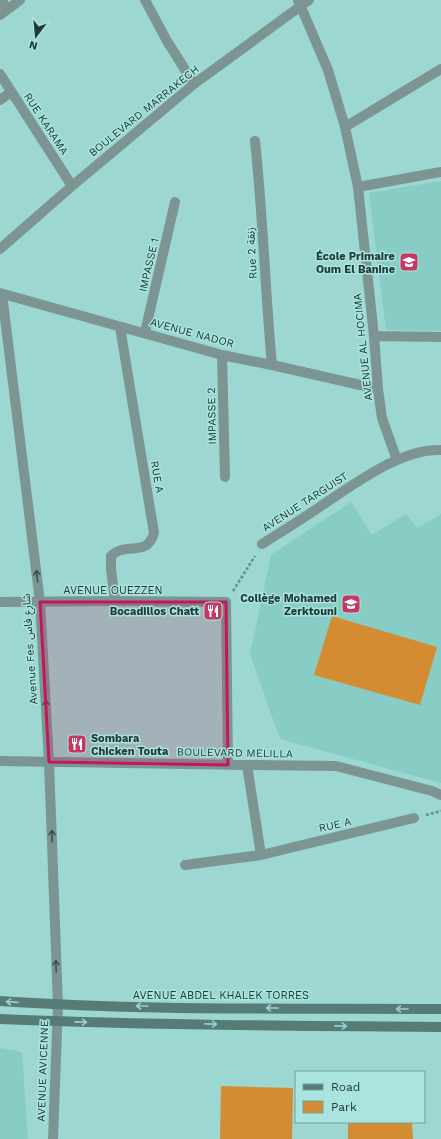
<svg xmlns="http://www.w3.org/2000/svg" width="441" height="1139" font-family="'Work Sans','Noto Sans Arabic',sans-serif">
<rect width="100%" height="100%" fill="#9cd7d1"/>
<path fill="#87ccc5" d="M441,181v150l-55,-1 -17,-137z
M351,502l21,33 34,-21 11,14 24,-14v269l-161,-44 -30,-85 21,-99z
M0,1048l22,4 6,87h-28z"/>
<path fill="#d38c32" d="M332,616l105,31 -17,58 -106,-30z
M221,1086l72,2 -1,51h-72z
M348,1122h64l1,17h-65z"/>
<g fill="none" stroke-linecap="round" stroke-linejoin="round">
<path stroke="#66928e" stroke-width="2.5" stroke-dasharray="3 2" stroke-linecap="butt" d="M233,591l22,-35
M426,815l15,-4"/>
<path stroke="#7d9592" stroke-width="10" d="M2,0l5,10
M145,0l22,41 27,43
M298,0l30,70 17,57 13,60 16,149 4,53 4,29 15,42
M0,15l20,-15
M0,74l72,112
M0,100l11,-8
M345,127l96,-58
M255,141c8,74 10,149 17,224
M358,187l83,-15
M0,249l72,-63 122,-102 115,-84
M0,293l222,62 50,10 106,24
M2,294l38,308 9,160 9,243 -5,134
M145,332l30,-130
M374,336l67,1
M222,355l3,122
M262,544c21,-13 42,-26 62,-40 32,-21 78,-56 117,-54
M115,601l-4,-32v-13c15,-15 36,2 43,-23l-34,-206
M0,602l115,-1 111,1 2,163
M0,761l247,4 89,1 96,25 9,4
M247,765l14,90
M185,865l76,-10 153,-37"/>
<path stroke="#577c78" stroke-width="10" d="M0,1001c147,10 294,7 441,8
M0,1019c147,6 294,7 441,8"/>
</g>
<defs><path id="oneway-shaft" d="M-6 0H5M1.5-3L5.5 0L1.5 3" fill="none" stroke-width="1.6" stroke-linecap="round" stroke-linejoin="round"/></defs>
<g stroke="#39514e">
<use href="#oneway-shaft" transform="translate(37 576) rotate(-97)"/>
<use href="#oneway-shaft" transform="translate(46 706) rotate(-93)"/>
<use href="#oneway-shaft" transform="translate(52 836) rotate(-92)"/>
<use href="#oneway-shaft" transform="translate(56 966) rotate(-92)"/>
</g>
<g stroke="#99cfca">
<use href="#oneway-shaft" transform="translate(12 1002) rotate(-176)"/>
<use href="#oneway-shaft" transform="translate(142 1006) rotate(-180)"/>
<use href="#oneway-shaft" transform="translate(272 1008) rotate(-180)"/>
<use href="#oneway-shaft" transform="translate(402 1009) rotate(-180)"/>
<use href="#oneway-shaft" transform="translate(81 1022) rotate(1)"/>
<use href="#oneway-shaft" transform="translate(211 1024) rotate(1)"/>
<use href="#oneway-shaft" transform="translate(341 1026) rotate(1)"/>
</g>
<path fill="#c2185b" fill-opacity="0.2" stroke="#c2185b" stroke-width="3" stroke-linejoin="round" d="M40,602h186l2,163 -179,-3z"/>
<defs>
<symbol id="school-square" viewBox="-11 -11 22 22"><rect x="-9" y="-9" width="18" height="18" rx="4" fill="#c63761" stroke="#a9e4de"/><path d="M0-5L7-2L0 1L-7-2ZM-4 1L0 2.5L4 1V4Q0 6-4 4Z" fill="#fff"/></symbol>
<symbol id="restaurant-square" viewBox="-11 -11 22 22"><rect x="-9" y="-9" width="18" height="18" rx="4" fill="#c63761" stroke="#a9e4de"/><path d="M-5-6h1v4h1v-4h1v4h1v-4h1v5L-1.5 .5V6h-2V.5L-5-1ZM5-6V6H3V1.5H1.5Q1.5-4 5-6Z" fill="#fff"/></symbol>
</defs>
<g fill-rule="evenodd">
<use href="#school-square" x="398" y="251" width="22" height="22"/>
<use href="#school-square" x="340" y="593" width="22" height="22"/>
<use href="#restaurant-square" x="202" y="600" width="22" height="22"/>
<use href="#restaurant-square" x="66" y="733" width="22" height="22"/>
</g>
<g text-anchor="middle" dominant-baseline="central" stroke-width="3" stroke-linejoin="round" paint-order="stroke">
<g font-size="11" fill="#223a38" stroke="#a9e4de">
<text transform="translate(144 111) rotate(-39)">BOULEVARD MARRAKECH</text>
<text transform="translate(46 124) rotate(57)">RUE KARAMA</text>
<text transform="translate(252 253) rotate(-93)">Rue 2 زنقة</text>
<text transform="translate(149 265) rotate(-77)">IMPASSE 1</text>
<text transform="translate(192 333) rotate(15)">AVENUE NADOR</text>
<text transform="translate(363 347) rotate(-96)">AVENUE AL HOCIMA</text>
<text transform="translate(212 416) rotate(-91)">IMPASSE 2</text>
<text transform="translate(157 477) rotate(80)">RUE A</text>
<text transform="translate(305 502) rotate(-33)">AVENUE TARGUIST</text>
<text x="113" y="590">AVENUE OUEZZEN</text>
<text transform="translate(30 649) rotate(-94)">Avenue Fes شارع فاس</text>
<text transform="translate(235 753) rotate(1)">BOULEVARD MELILLA</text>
<text transform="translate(335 825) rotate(-13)">RUE A</text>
<text x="221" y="995">AVENUE ABDEL KHALEK TORRES</text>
<text transform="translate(43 1071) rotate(-88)">AVENUE AVICENNE</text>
</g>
<g font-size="11" font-weight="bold" fill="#223a38" stroke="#a9e4de" text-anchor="end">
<text x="395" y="256">École Primaire<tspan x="395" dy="13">Oum El Banine</tspan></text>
<text x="337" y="598">Collège Mohamed<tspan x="337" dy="13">Zerktouni</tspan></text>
<text x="199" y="611">Bocadillos Chatt</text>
<text x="91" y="738" text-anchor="start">Sombara<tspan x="91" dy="13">Chicken Touta</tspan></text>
</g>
</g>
<rect x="295" y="1071" width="130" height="52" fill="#a9e4de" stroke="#73a09c"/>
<rect x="303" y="1084" width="20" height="6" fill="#577c78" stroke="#73a09c"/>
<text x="331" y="1091" font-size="12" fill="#223a38">Road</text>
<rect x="303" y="1101" width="20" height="12" fill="#d38c32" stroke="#73a09c"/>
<text x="331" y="1111" font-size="12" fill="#223a38">Park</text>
<g transform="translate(36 36) rotate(196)" stroke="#a9e4de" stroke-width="3" paint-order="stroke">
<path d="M0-3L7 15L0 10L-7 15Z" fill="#223a38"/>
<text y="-6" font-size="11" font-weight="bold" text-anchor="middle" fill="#223a38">N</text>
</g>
</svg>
